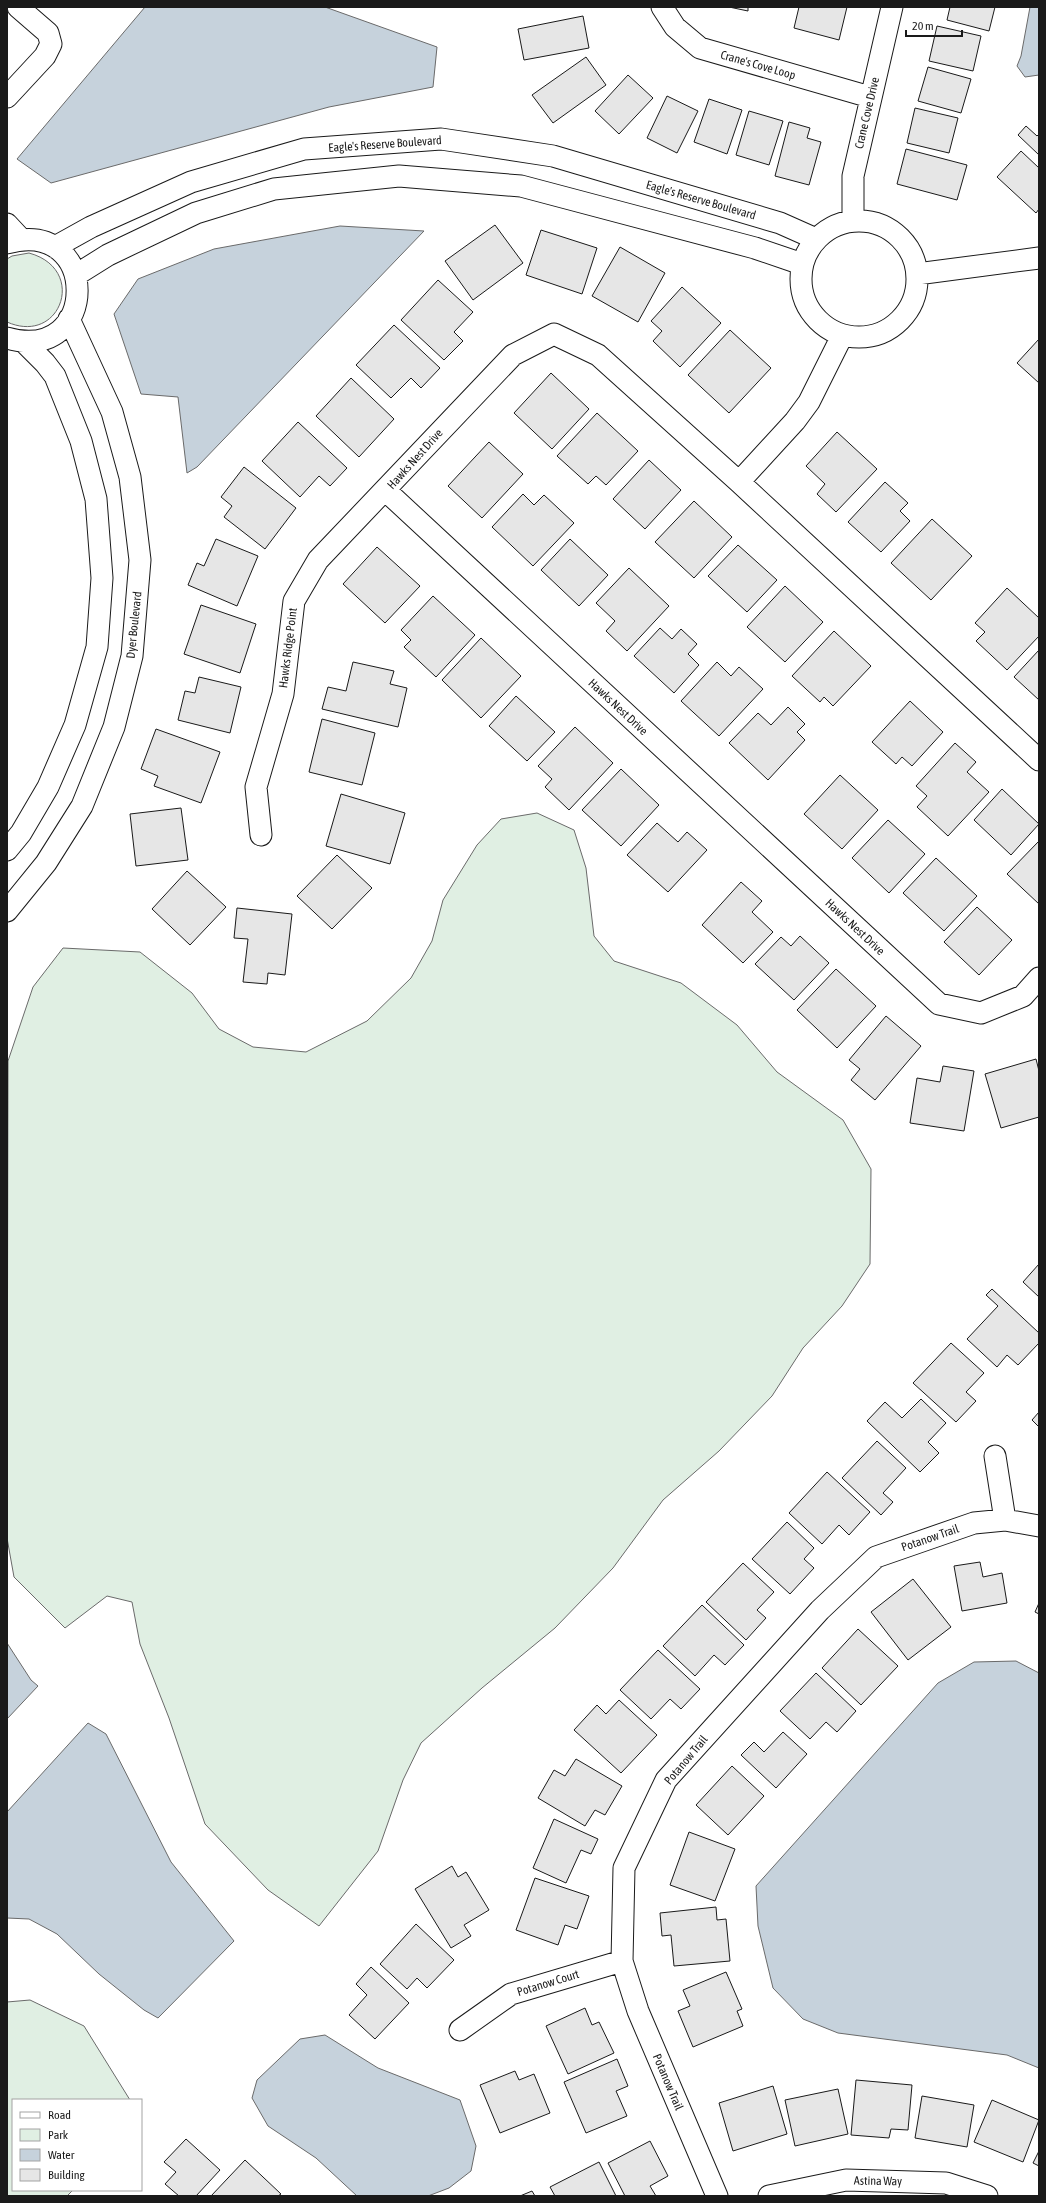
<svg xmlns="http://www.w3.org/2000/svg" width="1046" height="2203" font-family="'Asap Condensed',sans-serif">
<rect width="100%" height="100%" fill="#fff"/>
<path fill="#e0efe3" stroke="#6a6a6a" d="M29,253c59,16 32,93 -22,69v-63l5,-3z
M537,813l37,17 12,38 8,68 20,25 67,22 56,42 40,47 66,48 28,49 -1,95 -28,42 -39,42 -31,48 -53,55 -56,49 -50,68 -58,60 -73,60 -61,55 -18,37 -25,71 -59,75 -51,-36 -63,-66 -36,-106 -29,-74 -8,-42 -25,-6 -42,32 -51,-51 -7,-39 1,-477 25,-74 30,-39 77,4 52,41 27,36 34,18 53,5 61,-31 44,-43 21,-37 11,-41 34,-55 24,-26z
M30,2000l54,26 46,74h-117v90h60l-6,6h-60v-194z"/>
<path fill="#c6d2dc" stroke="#6a6a6a" d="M145,7h180l112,40 -4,40 -104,20 -278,76 -34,-24z
M1030,7h9v68l-14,2 -8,-11 4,-10z
M340,226l84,5 -227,236 -10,6 -9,-76 -37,-3 -27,-80 24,-35 76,-30z
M7,1643l24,37 7,6 -31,33z
M1016,1661l23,12v395l-32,-13 -169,-22 -35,-14 -30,-31 -15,-62 -2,-40 182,-203 36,-21z
M88,1723l18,11 65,128 63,79 -76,77 -14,-8 -45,-36 -42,-40 -28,-15 -22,-1v-106z
M325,2035l53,33 82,32 16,46 -5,25 -22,17 -21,8h-71l-41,-38 -48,-32 -16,-28 5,-18 43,-41z"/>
<path fill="#e6e6e6" stroke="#1a1a1a" d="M729,7h19v4z
M799,7h48l-8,33 -45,-12z
M950,7h45l-6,24 -42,-11z
M583,16l6,32 -65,12 -6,-31z
M937,26l44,10 -8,35 -44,-10z
M586,57l20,28 -53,38 -21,-28z
M928,67l43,12 -10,34 -43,-12z
M628,75l25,23 -34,36 -24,-23z
M667,96l31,15 -21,42 -30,-15z
M709,99l33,11 -15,44 -33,-12z
M915,108l43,10 -9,35 -42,-10z
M749,111l34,10 -14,44 -33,-10z
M789,122l21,6 -3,10 14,4 -12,43 -34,-9z
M1026,126l11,10 2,-2v21l-21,-20z
M906,149l61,16 -10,35 -60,-16z
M1021,151l18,17v41l-3,4 -39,-36z
M495,225l28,38 -50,37 -28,-39z
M541,230l56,18 -15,46 -56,-19z
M620,247l45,26 -27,49 -46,-26z
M438,280l35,32 -19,20 9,9 -19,19 -43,-40z
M682,287l39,36 -41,44 -27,-26 9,-10 -11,-10z
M394,325l46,43 -19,20 -10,-10 -20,20 -35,-33z
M730,330l41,38 -42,45 -41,-38z
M1039,339v44l-22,-20z
M551,373l38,36 -37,40 -38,-36z
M351,378l43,41 -35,38 -43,-41z
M597,413l41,38 -32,34 -10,-9 -8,8 -31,-28z
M298,422l49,46 -17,18 -11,-10 -19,21 -38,-36z
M837,432l40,37 -41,43 -19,-18 8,-10 -19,-18z
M489,442l34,32 -41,44 -34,-32z
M649,460l32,30 -36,39 -32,-30z
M244,467l52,41 -31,41 -41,-32 8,-11 -11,-9z
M885,482l23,21 -8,8 10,10 -29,31 -33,-30z
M523,494l11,11 10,-10 30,28 -41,43 -41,-39z
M694,501l38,36 -38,41 -39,-36z
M932,519l40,37 -41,44 -40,-37z
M216,539l42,17 -21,50 -49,-21 9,-22 7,3z
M570,539l38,36 -29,31 -38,-36z
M738,545l39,35 -30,32 -39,-36z
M377,547l43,39 -35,37 -42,-39z
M629,568l40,38 -42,45 -21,-20 9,-10 -19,-18z
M785,586l38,36 -38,40 -38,-35z
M1007,588l32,30v18l-32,34 -31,-29 9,-9 -10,-9z
M433,596l42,39 -39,42 -32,-30 7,-7 -10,-10z
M201,605l55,19 -16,49 -56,-19z
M660,628l12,11 9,-10 16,15 -9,10 11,11 -25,28 -40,-37z
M834,631l37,35 -38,40 -9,-9 -4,5 -28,-26z
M481,638l40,38 -40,42 -39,-38z
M1039,650v50l-25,-23z
M353,662l41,9 -4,13 17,4 -9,39 -76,-18 6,-22 18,4z
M717,662l14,14 8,-9 24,22 -44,47 -38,-35z
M199,677l42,10 -11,46 -52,-13 7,-29 10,2z
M516,696l39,36 -28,29 -38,-35z
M910,701l33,31 -31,34 -10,-9 -6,7 -24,-22z
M788,707l17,17 -8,8 8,8 -37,40 -39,-37 29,-30 13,12z
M322,719l53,14 -13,52 -53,-13z
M575,727l38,36 -44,47 -24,-23 7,-8 -14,-13z
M156,729l64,23 -19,51 -47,-17 4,-10 -17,-7z
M955,743l21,19 -9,10 22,20 -41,44 -31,-29 10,-11 -11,-10z
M621,769l38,36 -38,41 -39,-36z
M840,775l38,35 -36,39 -38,-35z
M1002,789l37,35 -28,31 -37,-35z
M341,794l64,19 -15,51 -64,-18z
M181,808l7,52 -52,6 -6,-52z
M888,820l37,34 -36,39 -37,-35z
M657,823l21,19 9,-10 20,18 -39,42 -41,-37z
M1039,841v63l-32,-30z
M337,855l35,33 -40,41 -35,-33z
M936,858l41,38 -33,35 -41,-38z
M187,871l39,36 -36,38 -38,-36z
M741,882l21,19 -10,11 21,20 -30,31 -41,-38z
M977,907l35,33 -33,35 -35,-33z
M237,908l55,6 -7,61 -17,-2 -1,11 -24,-2 5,-43 -14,-1z
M800,936l29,27 -35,37 -39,-36 26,-27 10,9z
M836,969l40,37 -39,42 -40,-38z
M886,1016l35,30 -46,54 -24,-20 9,-11 -11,-9z
M1036,1059l3,12v46l-38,11 -16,-54z
M943,1066l31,5 -10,60 -54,-8 7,-45 23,4z
M1039,1264v33l-16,-15z
M992,1289l47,44v10l-21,22 -11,-10 -10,12 -30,-28 31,-33 -12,-11z
M951,1343l33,30 -18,19 10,9 -20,21 -43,-39z
M921,1399l25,24 -18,19 11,11 -19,19 -53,-51 18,-19 17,16z
M1039,1412v15l-7,-7z
M877,1441l29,27 -23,25 10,9 -12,13 -39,-37z
M827,1472l43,40 -21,23 -10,-10 -17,19 -33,-31z
M787,1522l27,26 -10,11 10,9 -24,26 -38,-35z
M980,1562l3,15 19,-4 5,30 -45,8 -8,-45z
M743,1563l31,29 -17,18 9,8 -20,22 -40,-38z
M913,1579l38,48 -43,33 -37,-48z
M1039,1603v11l-4,-2z
M702,1605l42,40 -19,20 -11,-10 -19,21 -32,-30z
M858,1629l40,37 -37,39 -39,-37z
M658,1650l42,39 -19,20 -11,-10 -19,20 -31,-29z
M816,1673l40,38 -19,21 -11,-10 -16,17 -30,-28z
M619,1700l38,35 -36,38 -47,-43 23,-25 9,9z
M783,1732l24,22 -31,34 -35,-33 13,-13 10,10z
M576,1759l46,27 -17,29 -10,-5 -10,16 -47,-28 16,-28 11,6z
M732,1766l32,30 -36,39 -32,-30z
M554,1819l44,20 -7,15 -10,-4 -15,33 -33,-15z
M689,1832l46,17 -20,52 -45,-16z
M452,1866l6,11 8,-5 23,38 -25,15 7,11 -20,12 -36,-59z
M535,1878l54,18 -12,33 -12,-4 -7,20 -42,-15z
M716,1907l1,13 9,-1 4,42 -56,5 -3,-31 -9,1 -2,-23z
M416,1924l38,36 -27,28 -10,-10 -10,11 -27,-25z
M371,1967l38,36 -34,36 -26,-24 18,-20 -11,-11z
M726,1972l16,37 -5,2 6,15 -50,21 -15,-36 12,-5 -7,-16z
M585,2008l7,17 7,-3 15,31 -46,21 -22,-48z
M617,2059l11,27 -12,5 11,25 -41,17 -22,-51z
M515,2071l4,9 15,-6 16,39 -50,20 -20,-48z
M856,2080l56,5 -4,45 -17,-1 -2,9 -38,-3z
M773,2086l14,48 -54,17 -14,-48z
M838,2089l10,45 -53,12 -10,-46z
M922,2096l52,9 -7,42 -52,-9z
M992,2100l47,20 -16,42 -49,-20z
M186,2139l34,31 -24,26h-17l-14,-12 11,-12 -12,-10z
M650,2141l18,35 -18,10 6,10h-31l-17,-33z
M1039,2151v15l-6,-3z
M245,2160l36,34 -3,2h-67z
M599,2162l17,34h-61l-5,-9z
M532,2191l3,5h-15z"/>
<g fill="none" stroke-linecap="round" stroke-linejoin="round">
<defs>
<path id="minor" d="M662,7l13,20 25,21 170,49
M7,97l38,-41 6,-12 -3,-11 -30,-26
M853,221v-45l39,-169
M801 279a58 58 0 1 1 116 0a58 58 0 1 1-116 0Z
M7,224l14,15
M7,243c93,-27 94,122 0,95
M55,247l36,-20 100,-45 113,-33 137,-10 112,17 227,67 36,16
M917,274l122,-16
M76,275l32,-20 88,-42 78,-24 125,-13 122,10 234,62 47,16
M739,482l56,-61 14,-19 33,-66
M385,490l554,514 42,9 42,-17 16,-18
M261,835l-5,-48 27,-93 11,-93 24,-41 195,-205 41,-21 44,21 141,127 300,278
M7,850l14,-17 27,-46 27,-62 22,-78 5,-69 -6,-79 -15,-58 -26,-65 -10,-13 -21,-21
M7,911l39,-48 36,-57 32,-79 18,-71 8,-96 -10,-83 -18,-65 -43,-93
M995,1456l10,64
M460,2030l51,-36 111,-33
M717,2196l-79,-185 -16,-50 2,-93 42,-88 154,-170 56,-53 98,-34 31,-3 34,6
M769,2196l77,-16 100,3 41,13"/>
</defs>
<use href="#minor" stroke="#1a1a1a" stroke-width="23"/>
<use href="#minor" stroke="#fff" stroke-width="21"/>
</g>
<g text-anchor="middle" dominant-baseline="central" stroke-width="3" stroke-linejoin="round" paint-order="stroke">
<g font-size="12" fill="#1a1a1a" stroke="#fff">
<text transform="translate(758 65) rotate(16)">Crane's Cove Loop</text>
<text transform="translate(867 113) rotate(-77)">Crane Cove Drive</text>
<text transform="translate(385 144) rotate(-4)">Eagle's Reserve Boulevard</text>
<text transform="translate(701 200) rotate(16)">Eagle's Reserve Boulevard</text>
<text transform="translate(415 459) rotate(-48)">Hawks Nest Drive</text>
<text transform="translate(134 625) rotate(-84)">Dyer Boulevard</text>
<text transform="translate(288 648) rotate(-83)">Hawks Ridge Point</text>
<text transform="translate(618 707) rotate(43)">Hawks Nest Drive</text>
<text transform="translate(855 927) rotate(43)">Hawks Nest Drive</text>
<text transform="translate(930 1538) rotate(-19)">Potanow Trail</text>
<text transform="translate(686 1760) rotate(-50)">Potanow Trail</text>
<text transform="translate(548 1983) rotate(-17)">Potanow Court</text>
<text transform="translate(668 2082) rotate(67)">Potanow Trail</text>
<text transform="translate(878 2181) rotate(1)">Astina Way</text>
</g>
</g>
<rect width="1046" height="2203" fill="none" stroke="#1a1a1a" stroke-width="16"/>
<rect x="12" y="2099" width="130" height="92" fill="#ffffff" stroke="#a3a3a3"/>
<rect x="20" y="2112" width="20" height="6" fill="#ffffff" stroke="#a3a3a3"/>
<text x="48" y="2119" font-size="12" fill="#1a1a1a">Road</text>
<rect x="20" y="2129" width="20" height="12" fill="#e0efe3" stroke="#a3a3a3"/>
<text x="48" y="2139" font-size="12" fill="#1a1a1a">Park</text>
<rect x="20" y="2149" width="20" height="12" fill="#c6d2dc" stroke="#a3a3a3"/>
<text x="48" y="2159" font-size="12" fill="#1a1a1a">Water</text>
<rect x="20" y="2169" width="20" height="12" fill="#e6e6e6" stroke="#a3a3a3"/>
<text x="48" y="2179" font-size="12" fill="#1a1a1a">Building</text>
<path d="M906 30v6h56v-6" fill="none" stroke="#1a1a1a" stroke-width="2"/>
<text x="912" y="30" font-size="12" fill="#1a1a1a" stroke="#ffffff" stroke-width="3" paint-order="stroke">20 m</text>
</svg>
